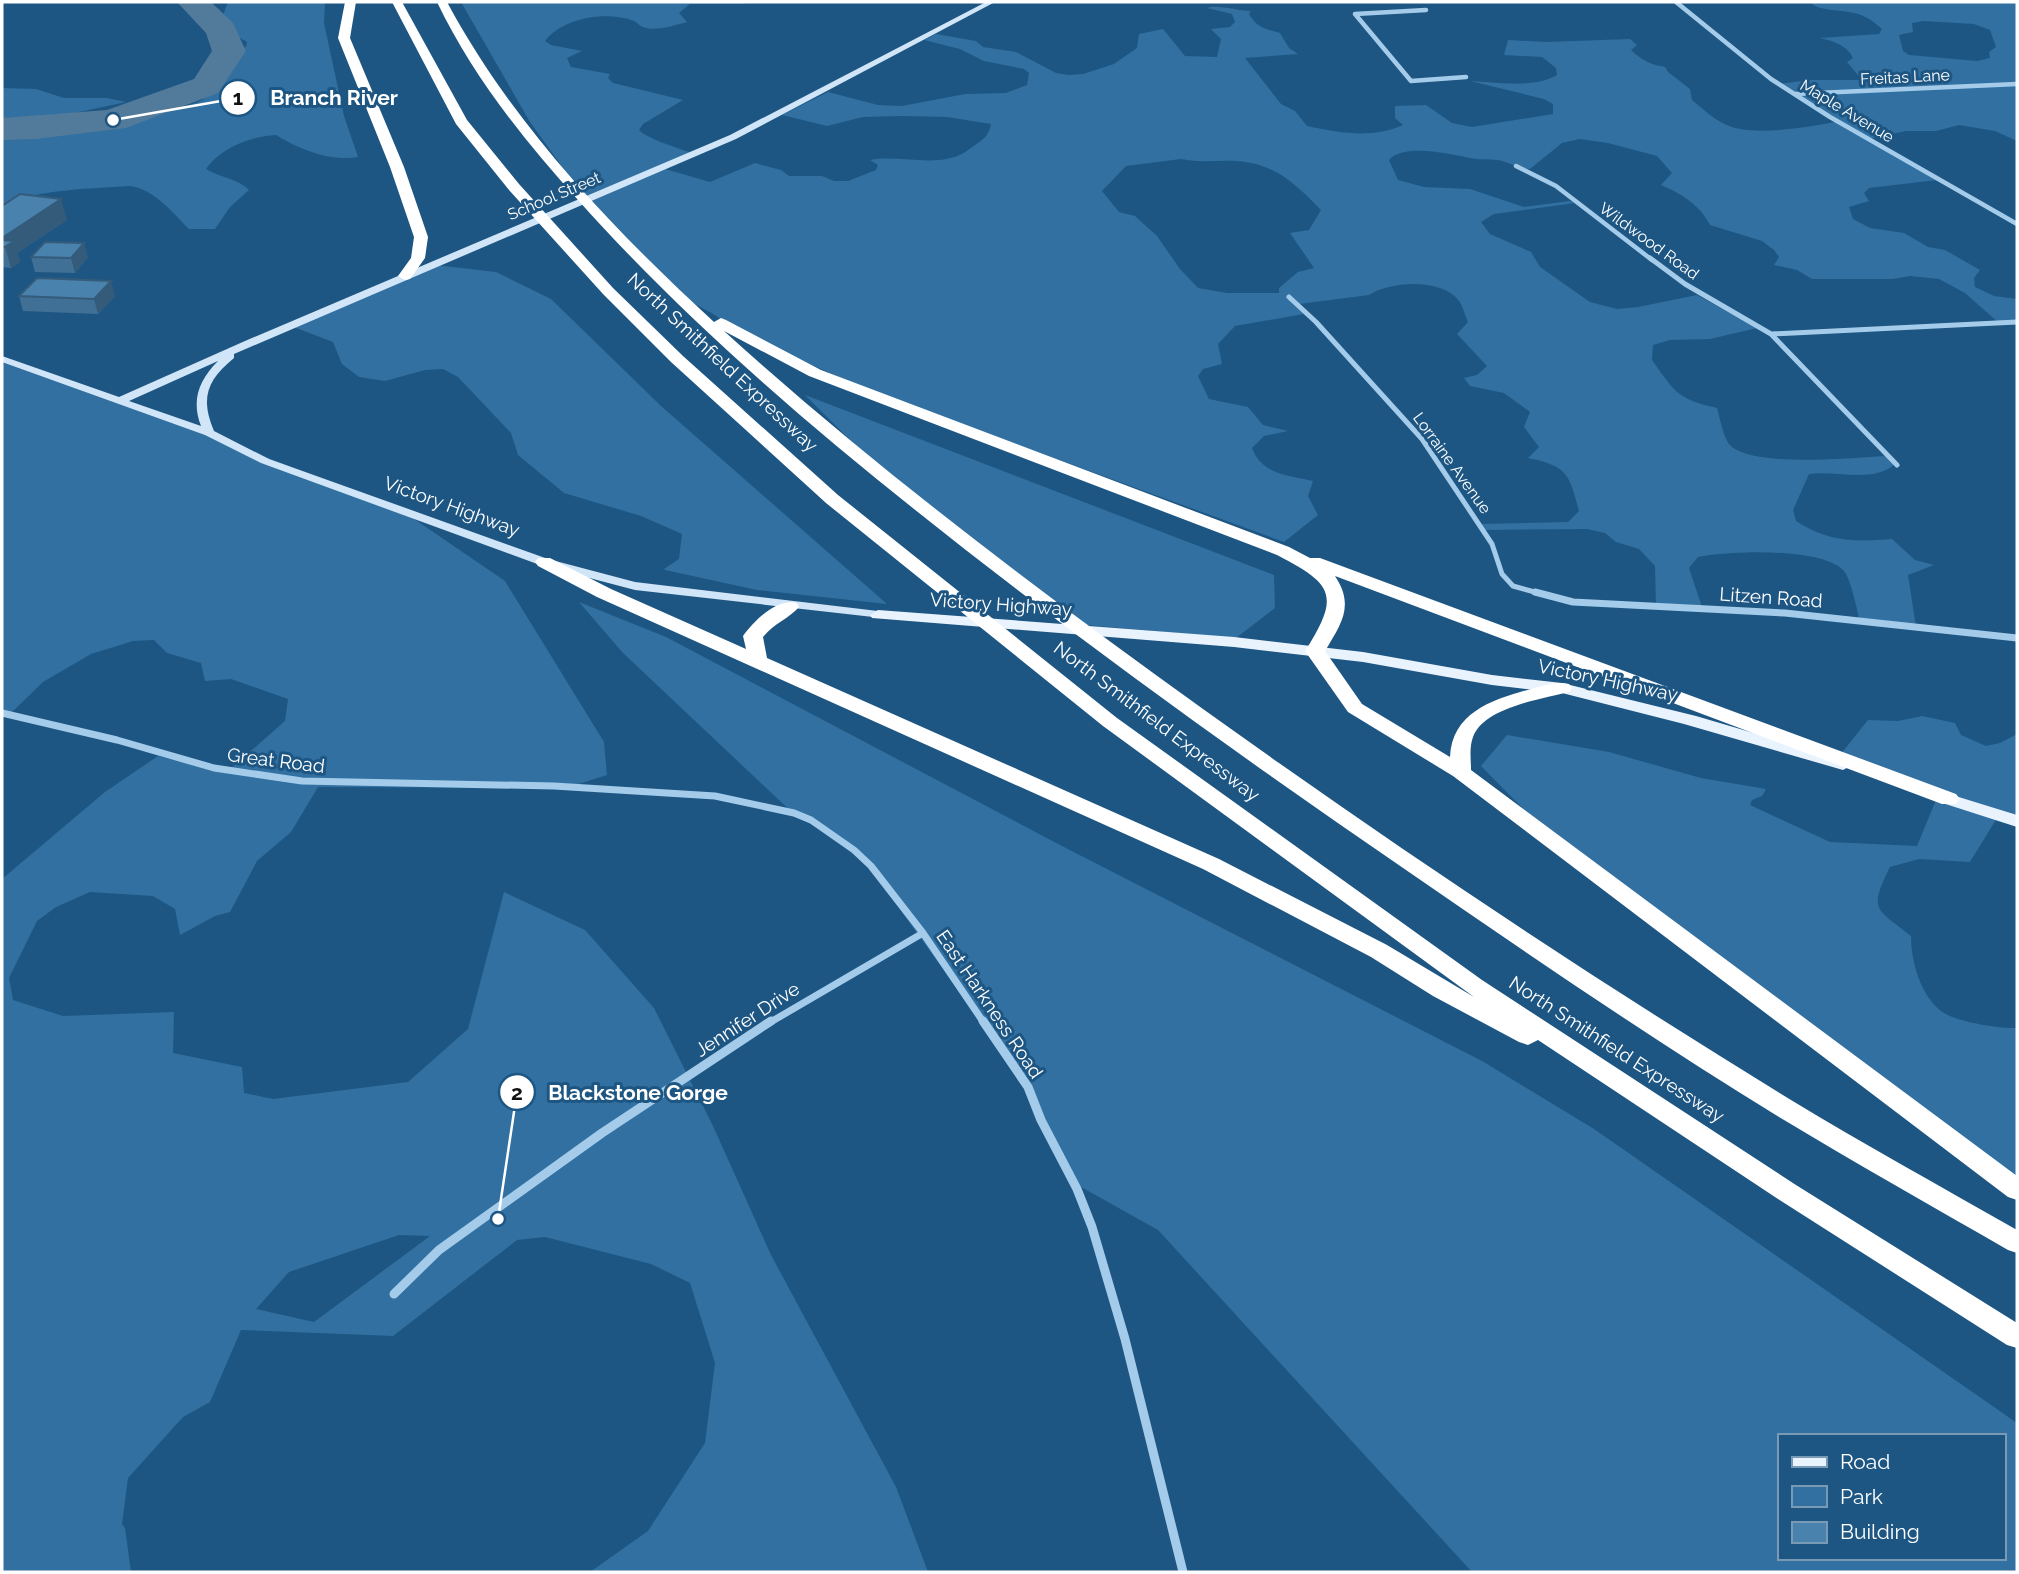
<svg xmlns="http://www.w3.org/2000/svg" width="2019" height="1574" font-family="Raleway,sans-serif">
<rect width="100%" height="100%" fill="#1e5683"/>
<path fill="#3170a1" fill-rule="evenodd" d="M228,2h97l-1,21 20,93 14,41c-28,5 -59,-8 -82,-22 -24,1 -56,13 -70,34 15,9 31,9 43,21l-19,17 -15,22h-26c-16,-16 -35,-40 -59,-43 -44,3 -88,3 -128,19v-68c25,0 184,-26 200,-37 19,-13 31,-35 44,-54l1,-4 -15,-9 -10,-15z
M461,2h287l-4,2h-54l-11,9 8,9c-12,3 -31,10 -44,5 -4,-1 -6,-5 -9,-6 -27,-10 -70,-4 -89,20l6,4 31,6 -15,7 4,9 39,7 -2,4 5,5 70,17 -40,24 -4,6c8,9 42,19 56,24l-30,15 45,13 45,-19 26,7 8,6h33l12,5h14l28,-11 2,-5 -8,-5c34,-6 72,11 101,-12 11,-8 17,-10 20,-24l-44,-7 -44,-1 -40,1 -36,9 -45,-11 46,-23 50,13 24,1 63,-12 41,-1 21,-8 2,-12 -5,-4 -40,-8 -24,-12 -36,-9 12,-6 40,7 7,6 33,5 40,21 13,2 14,-1 31,-10 23,-16 2,-14 24,-5 22,27 32,1 4,-18 -10,-10 19,-2 5,-5 -3,-8 -25,-6c11,-4 30,3 44,3l-2,3c8,14 17,15 31,19l9,15 9,6 -53,4 36,46 14,7 12,15c34,7 64,13 96,-1l-8,-7v-12l31,-1 26,18 20,4 81,-13v-10l-9,-5 -74,-18c26,1 63,8 87,-6l-1,-7 -14,-11 -38,-2 4,-15 38,2 84,-3 7,6 -6,5c10,10 21,15 34,17l3,5 22,17 2,11c10,8 22,20 35,25 25,12 81,2 108,-3l-58,-38 33,-4h52l-15,-18 6,-4c-6,-13 -20,-17 -33,-20l59,-4 3,-5c-8,-7 -14,-12 -24,-15 -15,-5 -39,-2 -48,-12h207v139l-22,-10 -36,-6 -23,6h-30l-37,8 68,41 -68,8 -5,5 5,8 -20,6 4,12 17,9 34,5 24,14 17,3 35,20 -6,8 1,9 19,9 23,3v23l-18,1 -34,-30 -26,-14 -29,-3 -17,3h-81l-15,-9 -23,-5 5,-8 -5,-7 -12,-9 -52,-16c-10,-20 -28,-31 -49,-40l11,-12 -15,-17 -49,-13 -28,-4 -18,4 -32,26c-11,0 -21,-7 -32,-9 -9,-1 -19,0 -28,-2 -20,-4 -66,-15 -81,2l9,20 26,7 46,2 54,18 46,-6 5,2 -81,11 -13,8 9,12 41,18 9,15 50,35 27,7 21,-2 59,-12 60,33 -47,11 -40,1 -17,5 -1,15c23,32 25,39 65,48 3,10 6,28 12,36 20,24 124,14 155,12l12,7c-21,21 -60,7 -87,11l-16,36 3,11c32,21 59,21 96,18l23,21 19,5 -26,10 8,52 -56,-5c-3,-12 -9,-44 -17,-52 -23,-23 -113,-19 -145,-13l-9,11 14,42 -47,-2 -1,-42 -16,-17 -23,-7 -11,-9 -18,-4 -102,1 -5,-6 88,-2 11,-11c-10,-37 -11,-45 -51,-53l11,-11 -15,-20 6,-15 -26,-19 -34,-7 -6,-8 13,-3 10,-9 -30,-32 11,-12c-3,-6 -5,-16 -9,-21 -17,-23 -68,-20 -90,-6l-70,9 5,10 -69,12 -17,18 4,20 -19,5 -5,7 11,23 39,8 15,18 25,6 -24,5 -12,12c10,27 36,27 61,33l-5,15 10,19 -34,27 -419,-153 -128,-58 -22,-16 -35,-19 -94,-96 -56,-78zM1923,21l51,3 16,6 6,17 -7,5 1,6 -13,3 -68,-6 -6,-4 -4,-16 14,-3 -1,-9zM1181,159c19,4 37,1 56,2 39,3 58,23 84,49l-12,20 -19,3 24,35 -16,4 -19,16v5h-52l-29,-5 -18,-19 -23,-33 -22,-20 -16,-4 -17,-21 24,-25z
M2,88l34,1 28,9h43l19,4 -65,14 -59,4z
M435,265l61,7 55,27 110,107 226,198 -130,-14 -92,-20 -1,-1 15,-10 3,-25 -41,-18 -77,-23 -46,-38 -7,-22 -53,-56 -15,-8 -18,1 -40,11 -26,-4 -17,-13 -9,-22 -42,-16z
M2,360l197,71 202,79 104,71 99,161 3,33 -41,13 -248,-1 -27,45 -34,29 -27,51 -15,4 -35,19 -5,-26 -22,-13 -63,-4 -34,15 -19,14 -28,57 4,22 50,16 111,-4 -1,41 69,14 2,26 29,6 135,-17 60,-53 36,-137 81,38 69,78 59,118 58,129 125,232 32,85h-338l58,-41 57,-88 10,-80 -25,-80 -39,-19 -106,-27 -28,3 -124,96 -152,-6 -31,72 -27,15 -55,61 -6,46 3,4 6,44h-129v-693l103,-87 53,-36 61,16 10,-2 56,-49 3,-22 -57,-20 -26,2 -4,-18 -34,-10 -13,-13 -21,1 -42,13 -48,28 -34,33h-7zM399,1235l31,1 -116,86 -58,-13 33,-37z
M805,395l469,180 1,33 -39,30 -151,-13 -218,-168z
M579,602l87,35 394,208 422,216 112,68 423,294v149h-545l-314,-342 -84,-47 -51,-99 -18,-29 -137,-190 -48,-36 -23,-12 -174,-164zM1779,1436h224v122h-224z
M1922,716l33,7 6,12 25,11 14,-3 17,-9v90l-20,-6 -27,44 -51,-3 -29,8c-22,44 -14,41 21,69 0,26 10,62 33,77 14,9 57,16 73,15v164l-478,-367 -58,-59 26,-31 102,17 92,26 65,11 -4,7 -10,4 -2,5 80,37 87,4 19,-46 -96,-45 28,-35 30,1z"/>
<g fill="none" stroke-linecap="round" stroke-linejoin="round">
<path fill="#527a9b" fill-rule="evenodd" d="M177,2h34l22,21 13,28 -28,42 -92,35 -90,11 -34,1v-22l105,-8 87,-31 18,-28 -6,-18z"/>
<path stroke="#a4ccea" stroke-width="4.5" d="M1676,2l95,77 59,38 187,107
M1426,10l-71,4 56,67 55,-4
M1795,94l222,-10
M1516,166l40,20 96,74"/>
<path stroke="#a4ccea" stroke-width="5" d="M1650,258l35,26 86,50 126,131
M1289,297l27,25 106,117 70,105 10,30 11,12 29,8
M1771,334l246,-12"/>
<path stroke="#a4ccea" stroke-width="7" d="M1535,592l38,10 212,11 232,25
M2,713l115,27 97,28 88,13 252,5 161,10 79,17 17,7 43,30 17,16 52,67 61,90
M769,1023l154,-90"/>
<path stroke="#a4ccea" stroke-width="9" d="M983,1021l45,66 13,33 36,69 15,38 33,112 58,233
M394,1294l45,-44 163,-117 169,-112"/>
<path fill="#d0e5f7" fill-rule="evenodd" d="M986,2h9l-259,137 -502,215v4c-27,22 -34,40 -20,73l55,28 279,100 87,23 243,29 4,1 2,3 -2,3 -247,-28 -95,-25 -279,-102 -56,-28 -203,-73v-6l117,41 126,-56 485,-206zM218,361c-19,19 -27,39 -17,65l-72,-25z"/>
<path fill="#e8f3fe" fill-rule="evenodd" d="M878,610l356,27 129,15 129,23 70,8 134,33 153,45 3,4 -9,5 -159,-46 -122,-31 -70,-8 -129,-23 -129,-15 -362,-29 -2,-3z
M1936,790l81,25v12l-87,-28 -3,-4z"/>
<path fill="#fff" fill-rule="evenodd" d="M345,2h11l-6,36 54,129 24,70 -3,21 -15,21 -5,1 -7,-4 13,-18 3,-21 -24,-70 -52,-129z
M392,2h10l65,118 52,64 94,104 70,68 155,139 279,223 365,262 314,205 221,138v25l-10,-3 -229,-146 -240,-159 -10,5 -9,-3 -86,-46 -62,-39 -168,-88 -606,-272 -59,-31 -3,-4 3,-4h12l61,31 135,60 -3,-13c11,-15 33,-38 54,-33l2,4c-9,11 -25,16 -36,30l4,21 452,201 168,86 87,52 -371,-271 -277,-223 -155,-141 -68,-68 -94,-104 -53,-66z
M437,2h10c66,123 165,226 267,320l7,-4 5,2 95,50 468,177 21,11h10l636,236 4,5 -4,5h-14l-607,-228c20,30 6,48 -10,75l37,53 88,53c2,-45 44,-58 81,-68 12,-3 26,-8 38,-5l3,4 -3,4c-27,7 -85,15 -96,45 -4,10 -2,23 -2,33l546,406v24l-9,-3 -555,-421 -105,-64 -43,-61c36,-56 28,-67 -28,-96l-468,-179 -85,-45c151,137 314,259 479,378 191,137 387,268 588,391 74,45 151,87 226,130v23l-9,-3c-76,-44 -153,-87 -229,-133 -127,-78 -250,-162 -373,-247 -168,-115 -333,-234 -492,-361 -119,-95 -235,-196 -336,-309 -55,-61 -106,-125 -141,-198z"/>
</g>
<path fill="#407096" d="M2,206l65,14 -50,33 3,9 -9,6 -9,-1z
M31,257h57l-13,16 -40,-1z
M19,296h96l-17,18 -75,-3z"/>
<path fill="#345b7a" d="M61,199l6,21 -50,33 3,9 -9,6 -6,-21h-3v-9z
M84,243l4,14 -13,16 -4,-15z
M111,281l4,15 -17,18 -4,-15z"/>
<path fill="#4a82ae" stroke="#345b7a" stroke-width="2" d="M20,194l41,5 -59,39v-32z
M2,240l12,1 -9,6h-3z
M45,242l39,1 -13,15 -40,-1z
M37,278l74,3 -17,18 -75,-3z"/>
<g text-anchor="middle" dominant-baseline="central" stroke-width="6" stroke-linejoin="round" paint-order="stroke">
<g font-size="16" fill="#fff" stroke="#1e5683">
<text transform="translate(1905 77) rotate(-3)">Freitas Lane</text>
<text transform="translate(1847 111) rotate(31)">Maple Avenue</text>
<text transform="translate(554 196) rotate(-23)">School Street</text>
<text transform="translate(1649 241) rotate(36)">Wildwood Road</text>
<text transform="translate(1452 463) rotate(54)">Lorraine Avenue</text>
</g>
<g font-size="19" fill="#fff" stroke="#1e5683">
<text transform="translate(723 362) rotate(43)">North Smithfield Expressway</text>
<text transform="translate(452 506) rotate(20)">Victory Highway</text>
<text transform="translate(1771 597) rotate(4)">Litzen Road</text>
<text transform="translate(1001 604) rotate(4)">Victory Highway</text>
<text transform="translate(1608 680) rotate(12)">Victory Highway</text>
<text transform="translate(1157 721) rotate(37)">North Smithfield Expressway</text>
<text transform="translate(276 760) rotate(7)">Great Road</text>
<text transform="translate(990 1004) rotate(56)">East Harkness Road</text>
<text transform="translate(747 1019) rotate(-33)">Jennifer Drive</text>
<text transform="translate(1617 1049) rotate(33)">North Smithfield Expressway</text>
</g>
</g>
<path fill="none" stroke="#fff" stroke-width="2.5" d="M113 120L238 98M498 1219L517 1092"/>
<g fill="#fff" stroke="#1e5683" stroke-width="2.5">
<circle cx="113" cy="120" r="7"/>
<circle cx="498" cy="1219" r="7"/>
<circle cx="238" cy="98" r="18"/>
<circle cx="517" cy="1092" r="18"/>
</g>
<g font-size="21" text-anchor="middle" font-weight="bold" fill="#111">
<text x="238" y="105">1</text>
<text x="517" y="1100">2</text>
</g>
<g font-size="21" text-anchor="middle" font-weight="bold" fill="#fff" stroke="#1e5683" stroke-width="6" stroke-linejoin="round" paint-order="stroke">
<text x="334" y="105">Branch River</text>
<text x="638" y="1100">Blackstone Gorge</text>
</g>
<rect width="2019" height="1574" fill="none" stroke="#ffffff" stroke-width="7"/>
<rect x="1778" y="1434" width="228" height="126" fill="#1e5683" stroke="#789ab5" stroke-width="2"/>
<rect x="1792" y="1457" width="35" height="10" fill="#e8f3fe" stroke="#789ab5" stroke-width="2"/>
<text x="1840" y="1469" font-size="21" fill="#ffffff">Road</text>
<rect x="1792" y="1486" width="35" height="21" fill="#3170a1" stroke="#789ab5" stroke-width="2"/>
<text x="1840" y="1504" font-size="21" fill="#ffffff">Park</text>
<rect x="1792" y="1522" width="35" height="21" fill="#4a82ae" stroke="#789ab5" stroke-width="2"/>
<text x="1840" y="1539" font-size="21" fill="#ffffff">Building</text>
</svg>
